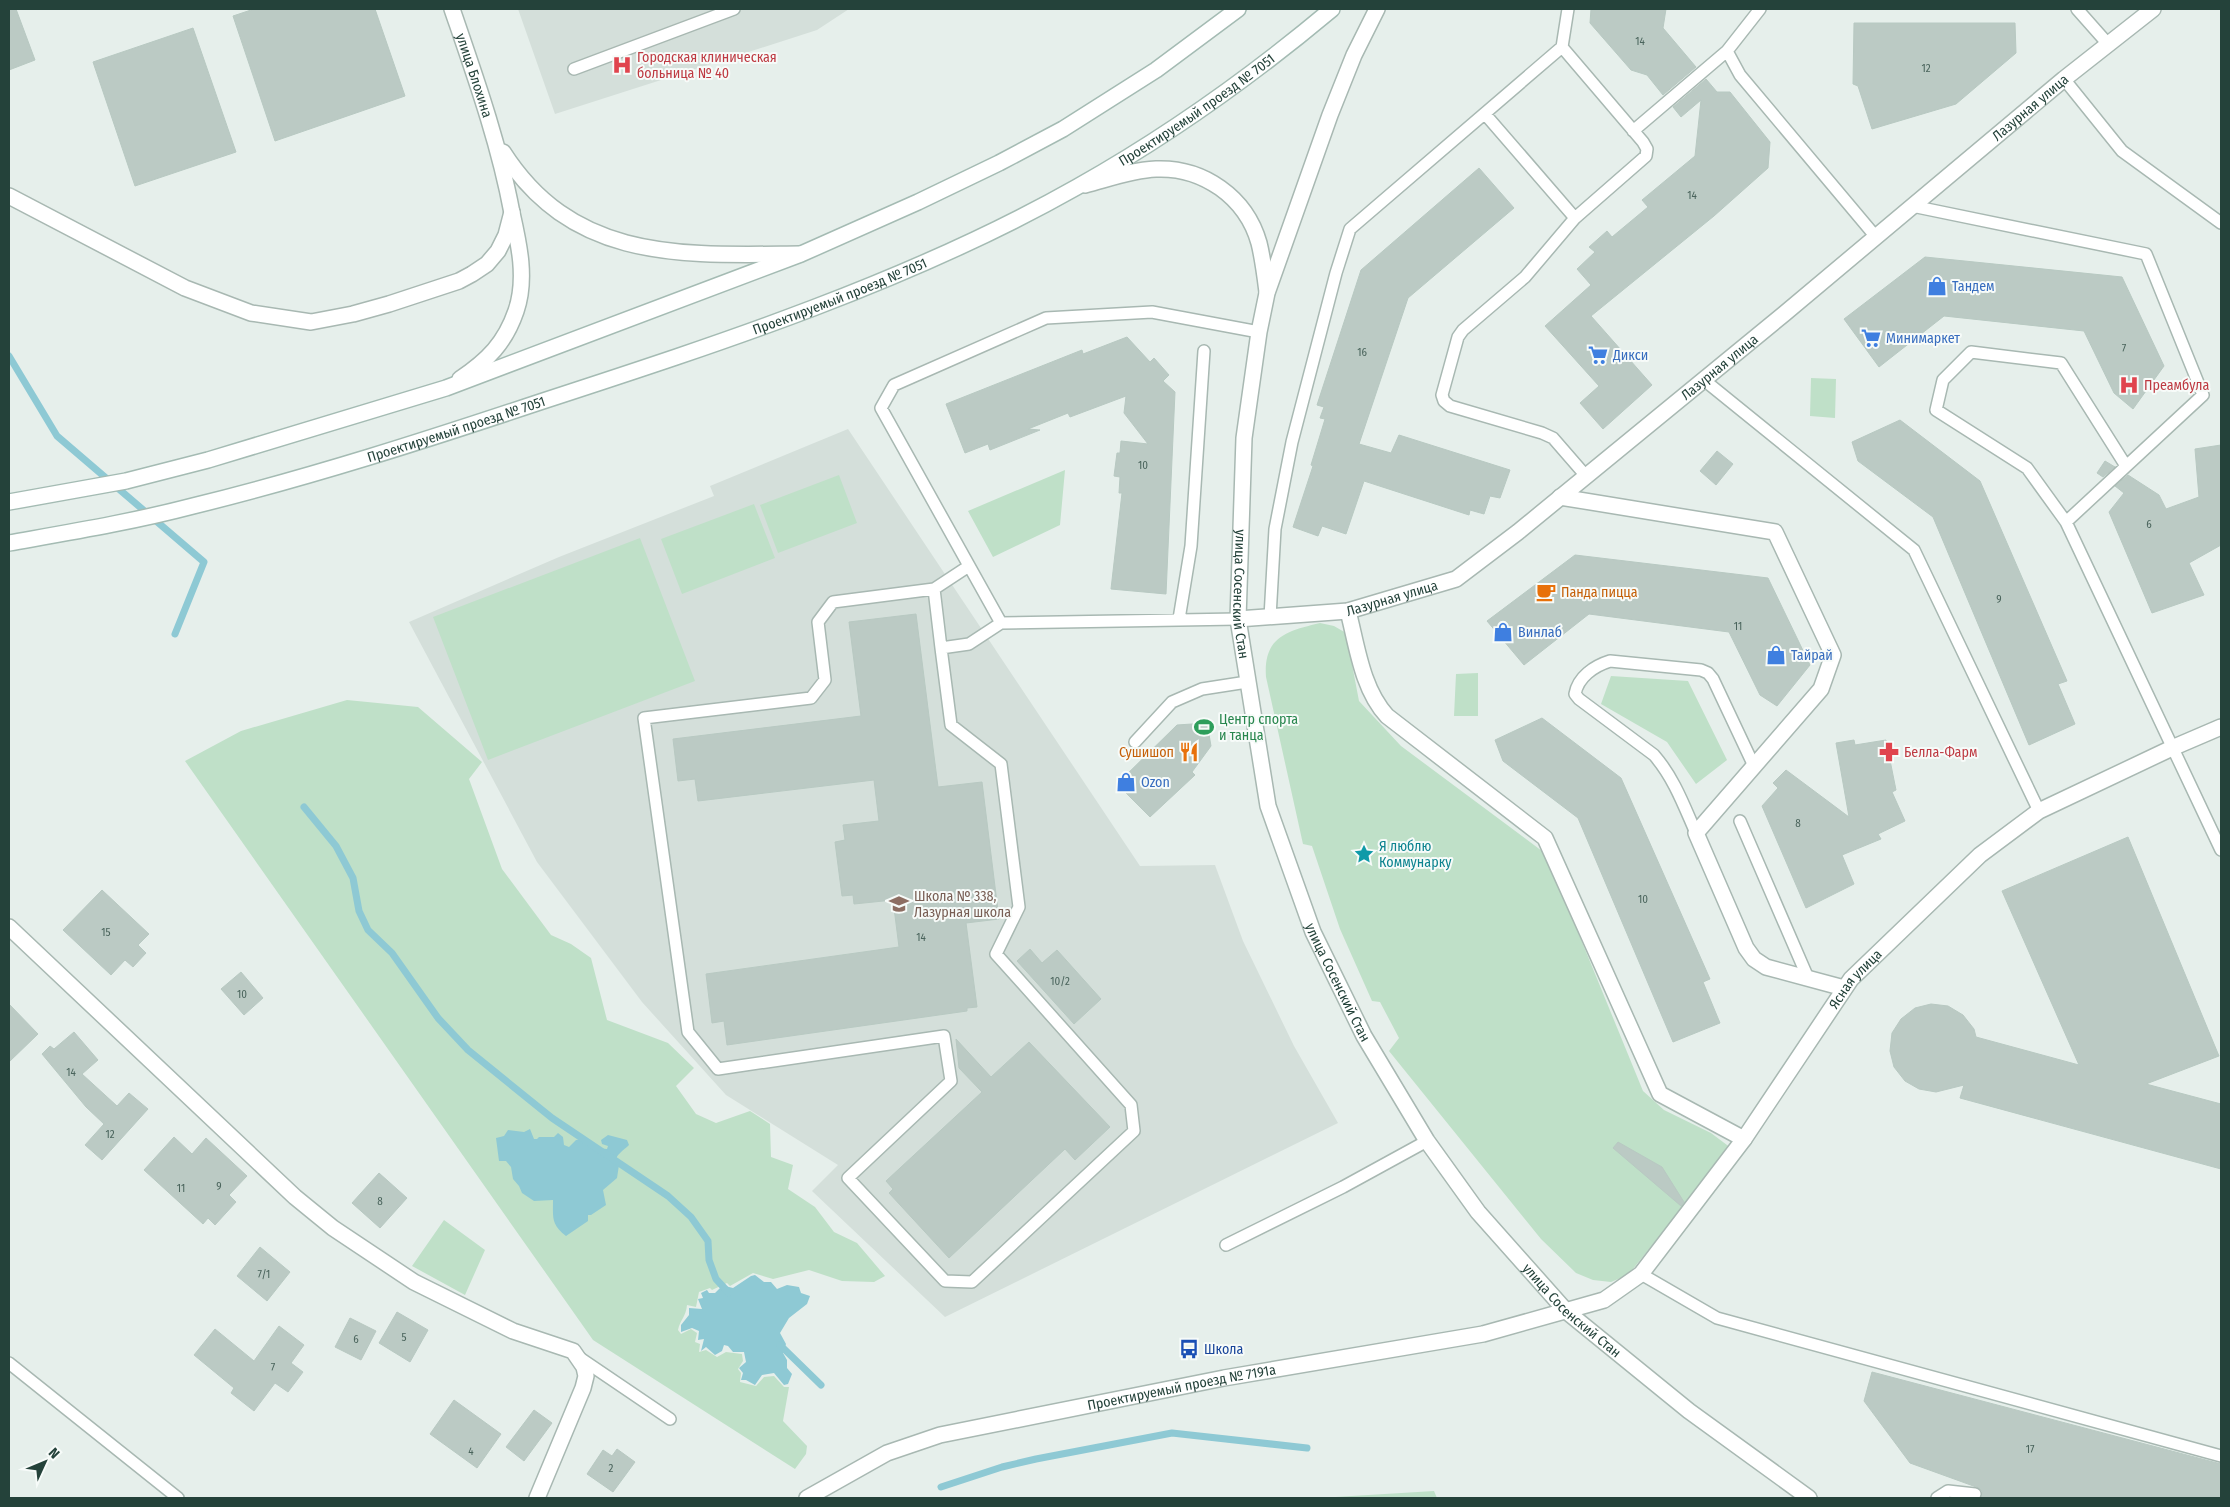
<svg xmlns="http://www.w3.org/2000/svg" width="2230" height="1507" font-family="'Fira Sans Condensed',sans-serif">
<rect width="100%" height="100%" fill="#e6efeb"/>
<path fill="#d4dfda" d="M518,9h331l-32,21 -262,84z
M848,429l292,437 75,-1 28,76 51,105 44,77 -393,194 -133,-126 26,-26 -112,-70 -84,-93 -105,-140 -128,-240 150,-65 155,-61 -4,-10z"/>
<path fill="#bfe0c8" d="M1811,378l25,1 -1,39 -25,-2z
M1065,470l-5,55 -67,32 -25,-46z
M839,475l18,48 -79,30 -18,-48z
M754,504l21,54 -93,36 -21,-55z
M640,538l55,143 -207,79 -55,-143z
M1320,623l14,3 12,7 13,68 42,45 145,108 97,237 21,19 47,23 20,15 -103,127 -17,7 -18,-2 -17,-7 -35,-34 -152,-188 10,-13 -19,-36 -8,-1 -32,-72 -28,-83 -9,-2 -37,-167c-3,-40 21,-46 54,-54z
M1478,673v43h-24l2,-42z
M1611,676l77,5 39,79 -31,24 -29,-42 -66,-38z
M347,700l71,7 64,55 -13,17 33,90 49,66 20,9 20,14 16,62 61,23 26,25 -18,18 20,28 20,9 34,-12 20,13 1,33 22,8 -5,24 27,18 19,25 23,11 28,33 -11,6 -32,-1 -33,-11 -36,9 -20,-6 -23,13 -3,-3 -15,7 -2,-2 -11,4 -3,15 -9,-2c-1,12 -7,15 -9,25l3,4 10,-5 6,4 -2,9 5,2 -1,8 7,-2 11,7 9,-5 16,2 1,7 -5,8 3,4 -1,9 16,4 8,-9 10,-1 10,11h5l-6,34 24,25 -1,8 -11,15 -202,-129 -408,-579 56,-30z
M444,1220l41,30 -20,45 -53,-29z
M1434,1491l3,7h-118z"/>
<path fill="#8ec9d4" d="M530,1129l4,10h3l2,-2h15l4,-4 5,4 1,8 5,2 7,-7 10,-1 10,9 11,1 1,-3 -6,-2 -1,-4 7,-5 19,5 2,5c-5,5 -14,10 -14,18l4,2 -2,13 -14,12 3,15 -15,10h-3v6l-22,15c-15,-12 -13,-18 -13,-36l-19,1 -12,-8 -3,-7 -6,-7 -2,-12 -5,-6h-7l-3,-23 8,-2 4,-6 16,2z
M755,1275l9,7h7l6,7 10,-4 12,2 2,6 9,3 -3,8 -18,14 -9,15 6,11 -3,9 4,7v8l5,6 -4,10 -4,1 -10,-12 -12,2 -7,10 -9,-5h-5l2,-7 -4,-5 7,-6 -2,-10h-11l-5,-6 -4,-1 -2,6 -7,4 -9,-8 -5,4 3,-12 -6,1 1,-9 -7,-3 -11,4v-7l8,-10v-7l13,1 -4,-10 5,-1 -2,-5 6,-3 2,3h6l6,-6 4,-1 8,2 18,-12z"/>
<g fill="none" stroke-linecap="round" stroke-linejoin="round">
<path stroke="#8ec9d4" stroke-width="7" d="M9,356l48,80 147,126 -29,72
M304,807l32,39 17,32 6,33 9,19 24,23 46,65 30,32 84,68 116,78 23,21 17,24 1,19 7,19 13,14
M780,1345l41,40
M941,1487l61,-20 34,-8 136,-26 135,15"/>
</g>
<path fill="#bbcac4" stroke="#b8c9c2" d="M9,9h7l19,51 -26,10z
M254,9h121l30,87 -130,45 -42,-125z
M1591,9h75l-3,19 33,39 -33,28 -16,-20 -16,-5 -41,-47z
M1854,23h161l1,30 -60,51 -84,25 -14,-43 -5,-2z
M193,28l43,124 -101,34 -42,-124z
M1706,79l11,13h13l40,50 -2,26 -54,48 -123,100 61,69 -49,44 -23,-26 19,-17 -54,-60 46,-41 -14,-16 18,-17 -6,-5 18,-16 5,6 36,-30 -6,-7 53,-44 6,-56 -20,17 -8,-10z
M1479,168l35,40 -106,90 -49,146 32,9 8,-18 111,35 -10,28 -10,-2 -6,18 -14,-4 -1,5 -105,-34 -18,53 -24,-8 -4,10 -25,-9 20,-61 -2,-1 14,-46 -5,-1 4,-11 -7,-2 44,-135z
M1925,257l197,20 42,89 -31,43 -19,-16 -30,-62 -140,-15 -65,51 -35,-48z
M1127,337l23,25 4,-4 15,17 -6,6 12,11 -9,202 -55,-5 11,-96h-3l1,-16 -6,-1 3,-23h3l1,-12 27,3 -24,-31 2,-17 -56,21 -2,-4 -40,16 12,1 -50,20 -2,-6 -23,9 -19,-49 136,-54 1,4z
M1900,420l80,61 87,200 -9,3 17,40 -46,21 -96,-228 -75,-56 -6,-19z
M2221,445v100l-32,18 15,32 -52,18 -43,-101 15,-19 -9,-7 13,-11 31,20 7,14 33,-12 -4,-48z
M1717,451l16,13 -17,21 -16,-14z
M2105,461l10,6 -12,10 -6,-4z
M1575,555l193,23 42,87 -33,41 -17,-11 -31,-63 -140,-18 -65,51 -37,-44z
M916,614l22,173 44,-5 17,137 -33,4 11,84 -10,1v3l-240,34 -3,-24 -12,2 -6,-49 193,-27 -6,-47 -39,4 -1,-9 -11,1 -7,-54 10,-2 -2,-15 36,-4 -5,-41 -176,21 -3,-22 -17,2 -5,-42 188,-23 -12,-94z
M1542,718l79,60 89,201 -7,3 17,41 -47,19 -95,-224 -75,-57 -8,-21z
M1207,723l4,23 -19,26 3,3 -45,42 -33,-33 60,-59z
M1854,740l1,5 31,-5 10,50 -4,2 13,29 -27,13 3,5 -39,16 12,29 -48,24 -44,-102 16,-18 -5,-5 13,-13 63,47 -13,-74z
M2128,837l91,219 -73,28 75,20v65l-261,-71 4,-13 -28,7 -17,-3 -14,-8 -11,-14 -4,-16 2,-18 9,-14 14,-11 16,-4 17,2 15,9 11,14 2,8 103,28 -77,-174z
M102,890l47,44 -11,11 8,8 -13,14 -8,-7 -14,15 -48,-45z
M1030,949l12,14 15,-13 44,49 -27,25 -57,-63z
M241,972l22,26 -19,17 -23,-26z
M9,1004l29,30 -29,28z
M74,1032l24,28 -16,14 35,32 12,-13 19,16 -46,51 -17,-15 19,-21 -18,-17 -44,-53 8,-8 4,3z
M956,1039l35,38 38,-35 81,85 -35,33 -10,-11 -116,109 -60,-65 4,-4 -7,-8 96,-89 -23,-24z
M174,1137l18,17 14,-16 41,38 -18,19 7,7 -21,23 -7,-7 -5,6 -59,-54z
M1618,1142l44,25 22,35 -3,4 -68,-58z
M379,1173l28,25 -27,30 -28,-25z
M260,1247l30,25 -23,29 -30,-25z
M397,1312l31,18 -18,32 -31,-19z
M350,1318l26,13 -15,29 -26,-13z
M279,1326l25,19 -13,18 12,9 -15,20 -13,-9 -21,28 -23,-18 3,-5 -40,-33 21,-26 39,32z
M1872,1372l349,92v34h-240l1,-7 -3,-3 -69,-25 -46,-62z
M454,1400l47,34 -24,34 -47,-34z
M534,1410l18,13 -28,38 -18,-14z
M617,1449l18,13 -22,30 -26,-18 16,-24 9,6z"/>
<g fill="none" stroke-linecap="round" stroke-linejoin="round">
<defs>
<path id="service" d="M2077,9l31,35
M1562,47l81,95 4,7 -1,7 -71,62 -50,59 -62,53 -5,7 -16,58 2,6 6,5 92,27 11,5 33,38
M1727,51l13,24 136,162
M574,69l160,-60
M2064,79l58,72 99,72
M1485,114l90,104
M1633,131l94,-80 33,-42
M1912,206l234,48 57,141 -137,127 155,328
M1704,380l210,170 125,261
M2066,522l-39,-54 -91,-58 7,-30 28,-28 90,11 65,103
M934,589l35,-23
M1270,617l5,-88 17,-87 44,-169 14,-44 212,-182 6,-38
M1179,619l12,-73 13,-195
M1238,619l-237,4 -120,-215 13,-23 152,-67 106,-6 107,20
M941,648l10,77 50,39 18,143 -23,47 135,151 3,26 -162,151 -27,-1 -97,-103 103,-97 -7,-45 -226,33 -30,-37 -44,-314 167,-20 14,-18 -7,-58 15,-20 101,-13 7,59 28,-4 32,-21
M1135,742l37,-40 30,-13 45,-7
M1740,821l68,157
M1696,833c-12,-27 -22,-55 -42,-78l-75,-56 -4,-5c3,-17 19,-28 35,-33l91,9 7,3 5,6 41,87
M1226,1245l117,-58 84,-46
M1641,1274l76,44 504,138
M580,1358l90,61
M9,1363l169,135
M1937,1498l11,-7 27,3"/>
<g id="minor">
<path d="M1560,497l215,35 58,123 -12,34 -125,144 50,115 8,11 12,8 78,21"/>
<path d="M1348,611c9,35 14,78 39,105l158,122 115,256 84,45"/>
<path id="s1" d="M1238,619l110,-8 108,-32 62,-47 266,-218 280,-235 89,-70"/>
<path d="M9,927l286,270 38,31 81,54 99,49 60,20 11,16 2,9 -3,12 -46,110"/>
<path id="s2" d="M807,1498l80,-45 53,-18 284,-57 259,-44 121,-34 37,-26 55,-72 48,-63 107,-160 129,-124 59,-44 133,-63 49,-21"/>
</g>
<g id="tertiary">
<path id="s3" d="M452,9c23,67 47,134 60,204 7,31 15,66 4,98 -11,32 -28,49 -56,68"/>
<path id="s4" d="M1377,9l-23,46 -24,60 -63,178 -8,39 -15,106 -6,181 30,187 45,126 51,104 63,105 51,71 88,99 123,100 120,87"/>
<path d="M503,152c71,111 181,103 297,102"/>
<path d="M1085,185c23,-6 47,-15 71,-16 47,-2 90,28 103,74 4,16 6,33 8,49"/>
<path d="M9,196l176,92 66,25 60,9 42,-8 36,-10 70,-23 13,-7 15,-10 11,-13 8,-16 6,-23"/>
</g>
<g id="secondary">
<path d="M9,502l117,-21 82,-21 238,-72 355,-134 117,-52 81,-39 64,-34 93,-59 82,-61"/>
<path id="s5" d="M9,543c62,-11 123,-21 184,-37 118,-29 233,-66 347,-104 181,-59 371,-121 537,-215 91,-51 175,-111 255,-178"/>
</g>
</defs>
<use href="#service" stroke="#a8b8b2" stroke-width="14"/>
<use href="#minor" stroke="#a8b8b2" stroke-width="18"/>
<use href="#tertiary" stroke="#a8b8b2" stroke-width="18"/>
<use href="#secondary" stroke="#a4bbb3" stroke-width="18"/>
<use href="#service" stroke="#fff" stroke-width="11"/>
<use href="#minor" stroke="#fff" stroke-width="15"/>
<use href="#tertiary" stroke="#fff" stroke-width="15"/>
<use href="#secondary" stroke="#fff" stroke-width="15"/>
</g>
<defs>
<symbol id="hospital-bare" viewBox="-9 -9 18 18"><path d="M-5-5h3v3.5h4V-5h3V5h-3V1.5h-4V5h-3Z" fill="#e0444e" stroke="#f7fbf9" stroke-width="2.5" paint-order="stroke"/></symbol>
<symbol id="shop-bare" viewBox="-9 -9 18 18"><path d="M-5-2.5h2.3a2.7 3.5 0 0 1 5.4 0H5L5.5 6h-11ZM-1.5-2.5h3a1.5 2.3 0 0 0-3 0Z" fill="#3f7fe0" stroke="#f7fbf9" stroke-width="2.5" paint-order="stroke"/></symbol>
<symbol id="supermarket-bare" viewBox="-9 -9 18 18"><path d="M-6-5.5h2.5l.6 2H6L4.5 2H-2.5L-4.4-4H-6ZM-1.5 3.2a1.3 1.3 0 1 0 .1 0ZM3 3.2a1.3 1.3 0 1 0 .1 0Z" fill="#3f7fe0" stroke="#f7fbf9" stroke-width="2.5" paint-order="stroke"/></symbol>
<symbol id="cafe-bare" viewBox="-9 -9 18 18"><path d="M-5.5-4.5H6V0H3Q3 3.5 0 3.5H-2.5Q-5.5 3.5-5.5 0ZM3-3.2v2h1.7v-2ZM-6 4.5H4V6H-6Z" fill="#e8710a" stroke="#f7fbf9" stroke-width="2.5" paint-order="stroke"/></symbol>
<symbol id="stadium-bare" viewBox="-9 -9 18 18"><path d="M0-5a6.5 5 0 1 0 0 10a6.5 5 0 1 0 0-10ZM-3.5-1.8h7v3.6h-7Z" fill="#2e9e5b" stroke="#f7fbf9" stroke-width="2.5" paint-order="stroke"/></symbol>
<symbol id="restaurant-bare" viewBox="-9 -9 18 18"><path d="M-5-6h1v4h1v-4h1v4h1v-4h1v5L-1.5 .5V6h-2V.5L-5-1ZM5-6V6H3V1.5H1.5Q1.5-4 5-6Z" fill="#e8710a" stroke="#f7fbf9" stroke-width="2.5" paint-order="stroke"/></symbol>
<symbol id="pharmacy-bare" viewBox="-9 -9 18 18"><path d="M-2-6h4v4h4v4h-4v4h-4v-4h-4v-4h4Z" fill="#e0444e" stroke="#f7fbf9" stroke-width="2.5" paint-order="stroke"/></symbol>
<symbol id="sight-bare" viewBox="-9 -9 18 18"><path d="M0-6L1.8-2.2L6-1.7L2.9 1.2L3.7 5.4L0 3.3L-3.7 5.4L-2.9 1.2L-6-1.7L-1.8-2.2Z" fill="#0f9aa8" stroke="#f7fbf9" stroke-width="2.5" paint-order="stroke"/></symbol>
<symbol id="school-bare" viewBox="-9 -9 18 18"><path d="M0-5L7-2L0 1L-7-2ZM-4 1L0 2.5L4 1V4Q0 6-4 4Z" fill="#8d6e63" stroke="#f7fbf9" stroke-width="2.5" paint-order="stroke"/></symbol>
<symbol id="bus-bare" viewBox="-9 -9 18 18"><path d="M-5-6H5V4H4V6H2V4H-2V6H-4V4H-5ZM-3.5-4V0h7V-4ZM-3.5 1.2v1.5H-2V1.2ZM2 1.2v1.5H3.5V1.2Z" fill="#1a4fb4" stroke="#f7fbf9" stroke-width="2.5" paint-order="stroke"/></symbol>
</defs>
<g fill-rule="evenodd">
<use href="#hospital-bare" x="608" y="51" width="28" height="28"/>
<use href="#shop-bare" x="1923" y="272" width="28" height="28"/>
<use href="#supermarket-bare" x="1857" y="324" width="28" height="28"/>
<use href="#supermarket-bare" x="1584" y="341" width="28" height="28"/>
<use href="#hospital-bare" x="2115" y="371" width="28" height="28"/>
<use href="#cafe-bare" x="1532" y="578" width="28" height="28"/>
<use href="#shop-bare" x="1489" y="618" width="28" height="28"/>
<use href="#shop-bare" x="1762" y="641" width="28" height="28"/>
<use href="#stadium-bare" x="1190" y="713" width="28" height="28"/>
<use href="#restaurant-bare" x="1175" y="738" width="28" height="28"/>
<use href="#pharmacy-bare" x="1875" y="738" width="28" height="28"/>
<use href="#shop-bare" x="1112" y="768" width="28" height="28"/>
<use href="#sight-bare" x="1350" y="840" width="28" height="28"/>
<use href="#school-bare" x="885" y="890" width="28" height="28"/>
<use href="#bus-bare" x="1175" y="1335" width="28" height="28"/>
</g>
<g text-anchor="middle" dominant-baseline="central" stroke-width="4" stroke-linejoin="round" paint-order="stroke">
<g font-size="11" fill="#4a645c">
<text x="1640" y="41">14</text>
<text x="1926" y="68">12</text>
<text x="1692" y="195">14</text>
<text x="2124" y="348">7</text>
<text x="1362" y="352">16</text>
<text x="1143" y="465">10</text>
<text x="2149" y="524">6</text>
<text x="1999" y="599">9</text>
<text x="1738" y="626">11</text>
<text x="1798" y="823">8</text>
<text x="1643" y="899">10</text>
<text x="106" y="932">15</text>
<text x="921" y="937">14</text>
<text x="1060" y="981">10/2</text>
<text x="242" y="994">10</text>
<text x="71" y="1072">14</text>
<text x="110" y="1134">12</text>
<text x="219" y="1186">9</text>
<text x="181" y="1188">11</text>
<text x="380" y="1201">8</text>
<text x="264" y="1274">7/1</text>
<text x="404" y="1337">5</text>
<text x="356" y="1339">6</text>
<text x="273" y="1367">7</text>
<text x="2030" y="1449">17</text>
<text x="471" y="1451">4</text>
<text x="611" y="1468">2</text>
</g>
<g font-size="14" fill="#be3a42" stroke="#f7fbf9" text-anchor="start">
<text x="637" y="57">Городская клиническая<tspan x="637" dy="16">больница № 40</tspan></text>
<text x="2144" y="385">Преамбула</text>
<text x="1904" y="752">Белла-Фарм</text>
</g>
<g font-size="14" fill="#24423a" stroke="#f7fbf9">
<text stroke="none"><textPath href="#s3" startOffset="70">улица Блохина</textPath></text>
<text stroke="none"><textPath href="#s1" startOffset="966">Лазурная улица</textPath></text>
<text stroke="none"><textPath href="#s5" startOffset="1272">Проектируемый проезд № 7051</textPath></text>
<text stroke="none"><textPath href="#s5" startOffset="868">Проектируемый проезд № 7051</textPath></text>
<text stroke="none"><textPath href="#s1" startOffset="561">Лазурная улица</textPath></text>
<text stroke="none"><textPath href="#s5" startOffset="462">Проектируемый проезд № 7051</textPath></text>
<text stroke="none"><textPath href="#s4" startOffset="608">улица Сосенский Стан</textPath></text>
<text stroke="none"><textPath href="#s1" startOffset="156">Лазурная улица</textPath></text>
<text stroke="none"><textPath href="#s2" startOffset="1236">Ясная улица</textPath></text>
<text stroke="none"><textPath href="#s4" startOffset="1012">улица Сосенский Стан</textPath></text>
<text stroke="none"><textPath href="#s4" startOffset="1418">улица Сосенский Стан</textPath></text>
<text stroke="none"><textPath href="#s2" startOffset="394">Проектируемый проезд № 7191а</textPath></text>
</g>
<g font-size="14" fill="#366cbe" stroke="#f7fbf9" text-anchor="start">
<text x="1952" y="286">Тандем</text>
<text x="1886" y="338">Минимаркет</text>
<text x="1613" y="355">Дикси</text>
<text x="1518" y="632">Винлаб</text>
<text x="1791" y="655">Тайрай</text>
<text x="1141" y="782">Ozon</text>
</g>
<g font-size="14" fill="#c56008" stroke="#f7fbf9" text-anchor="start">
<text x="1561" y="592">Панда пицца</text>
<text x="1174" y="752" text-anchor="end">Сушишоп</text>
</g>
<g font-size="14" fill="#27864d" stroke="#f7fbf9" text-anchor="start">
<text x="1219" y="719">Центр спорта<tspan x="1219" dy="16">и танца</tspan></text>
</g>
<g font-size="14" fill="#0d838f" stroke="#f7fbf9" text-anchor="start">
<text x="1379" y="846">Я люблю<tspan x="1379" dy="16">Коммунарку</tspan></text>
</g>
<g font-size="14" fill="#785e54" stroke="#f7fbf9" text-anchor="start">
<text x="914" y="896">Школа № 338,<tspan x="914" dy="16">Лазурная школа</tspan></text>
</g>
<g font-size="14" fill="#164399" stroke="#f7fbf9" text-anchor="start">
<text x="1204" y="1349">Школа</text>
</g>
</g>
<rect width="2230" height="1507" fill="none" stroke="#24423a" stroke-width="20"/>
<g transform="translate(45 1462) rotate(46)" stroke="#f7fbf9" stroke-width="4" paint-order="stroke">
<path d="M0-4L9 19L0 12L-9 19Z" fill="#24423a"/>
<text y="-8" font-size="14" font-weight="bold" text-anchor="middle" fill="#24423a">N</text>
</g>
</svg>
